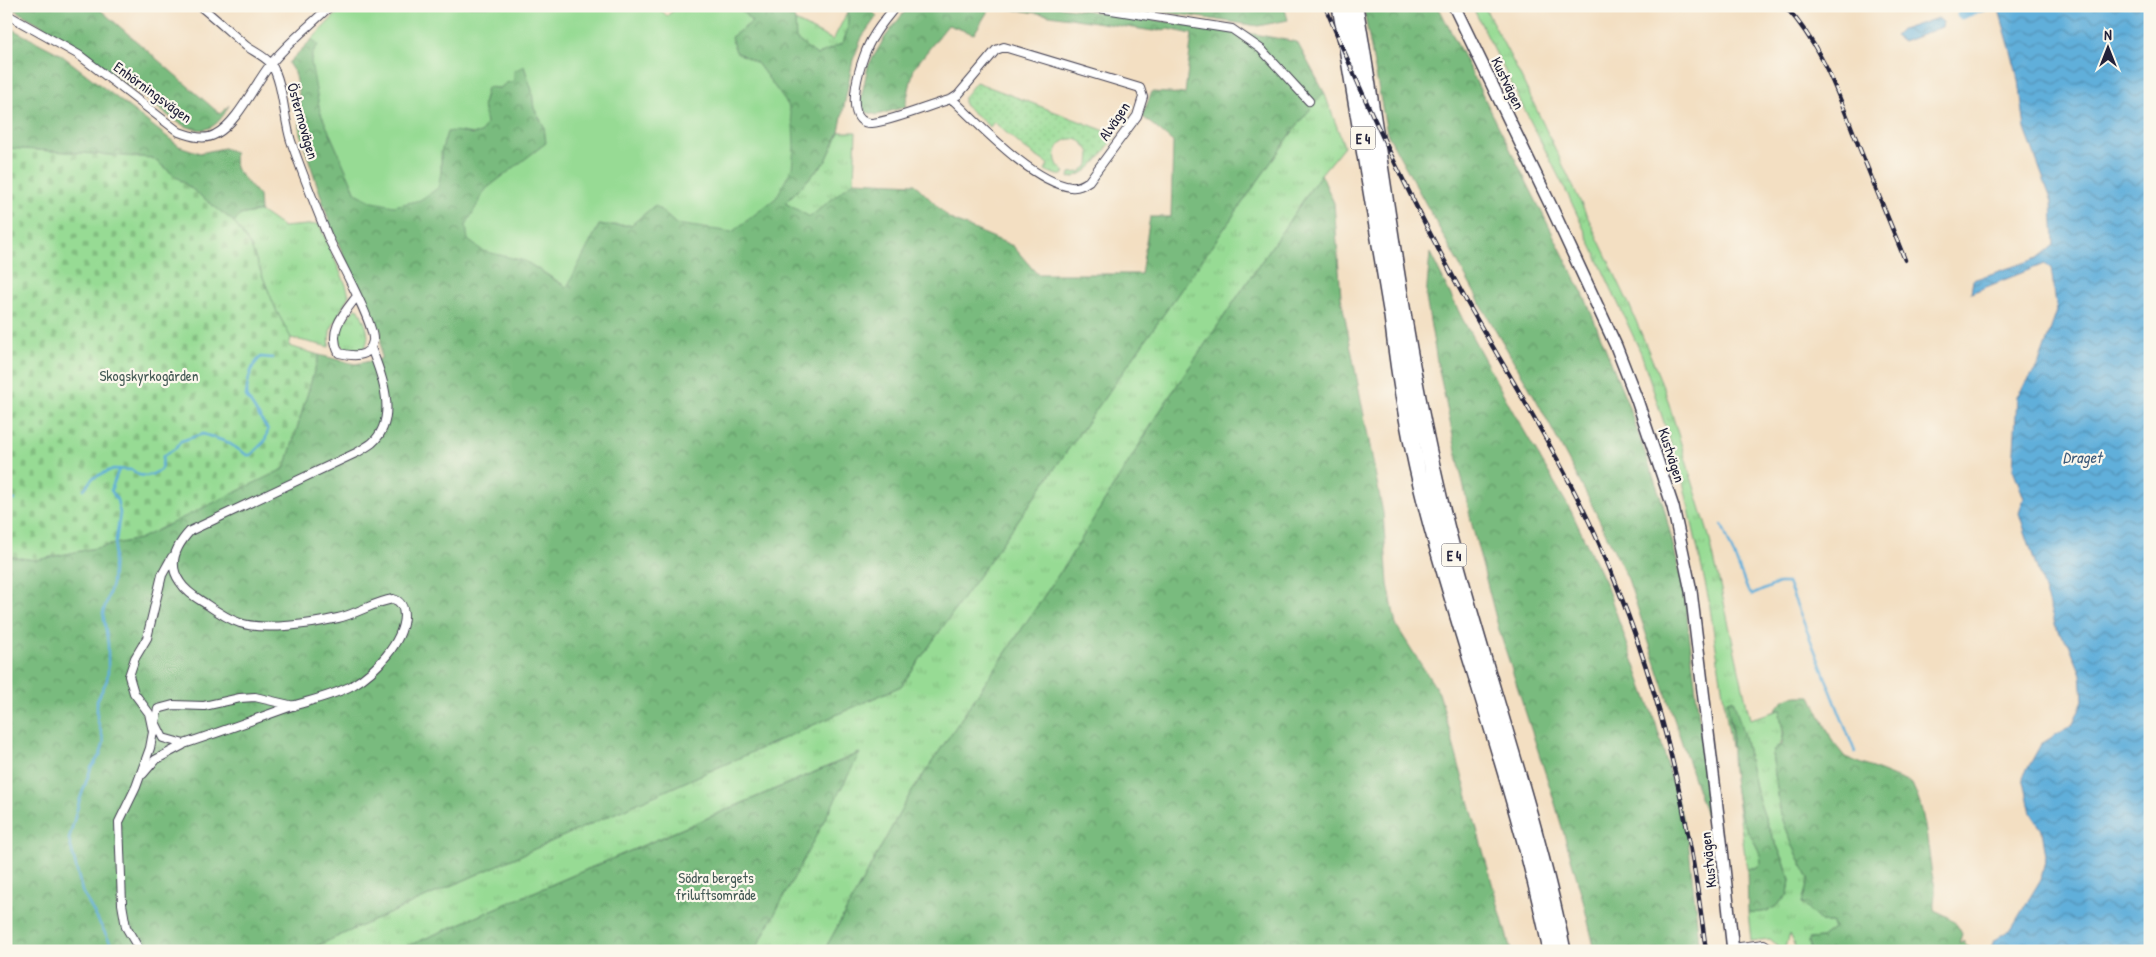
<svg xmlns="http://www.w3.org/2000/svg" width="2156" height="957" font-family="'Patrick Hand',sans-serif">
<defs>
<pattern id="grass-tufts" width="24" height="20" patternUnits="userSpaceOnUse" patternTransform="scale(1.25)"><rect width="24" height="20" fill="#97db94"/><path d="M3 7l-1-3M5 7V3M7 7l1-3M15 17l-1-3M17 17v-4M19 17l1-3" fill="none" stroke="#82bc80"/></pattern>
<pattern id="forest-crowns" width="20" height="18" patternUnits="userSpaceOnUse" patternTransform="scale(1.25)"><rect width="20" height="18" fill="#79bb7e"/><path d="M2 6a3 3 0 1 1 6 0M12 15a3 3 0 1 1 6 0" fill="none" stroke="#639868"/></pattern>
<pattern id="cemetery-stones" width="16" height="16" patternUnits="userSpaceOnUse" patternTransform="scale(1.25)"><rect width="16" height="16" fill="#97db94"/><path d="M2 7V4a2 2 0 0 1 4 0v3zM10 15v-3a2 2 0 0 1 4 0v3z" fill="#82bc80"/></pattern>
<pattern id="park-dots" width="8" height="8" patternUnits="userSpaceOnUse" patternTransform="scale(1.25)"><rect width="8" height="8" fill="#97db94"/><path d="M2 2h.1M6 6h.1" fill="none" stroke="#82bc80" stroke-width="1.8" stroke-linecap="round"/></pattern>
<pattern id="water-waves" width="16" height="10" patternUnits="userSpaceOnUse" patternTransform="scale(1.25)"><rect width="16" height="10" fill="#61afda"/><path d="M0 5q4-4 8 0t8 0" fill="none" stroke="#508eb2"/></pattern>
</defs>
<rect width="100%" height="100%" fill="#fbf7ec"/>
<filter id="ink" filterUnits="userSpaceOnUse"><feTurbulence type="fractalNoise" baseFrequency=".02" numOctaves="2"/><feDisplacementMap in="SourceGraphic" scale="10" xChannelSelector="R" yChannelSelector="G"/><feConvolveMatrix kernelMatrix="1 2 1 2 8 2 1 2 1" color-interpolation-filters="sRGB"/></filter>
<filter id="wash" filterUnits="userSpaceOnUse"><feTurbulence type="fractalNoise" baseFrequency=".0096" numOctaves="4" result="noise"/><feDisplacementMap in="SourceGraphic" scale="20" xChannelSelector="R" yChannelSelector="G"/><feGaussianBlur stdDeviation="1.12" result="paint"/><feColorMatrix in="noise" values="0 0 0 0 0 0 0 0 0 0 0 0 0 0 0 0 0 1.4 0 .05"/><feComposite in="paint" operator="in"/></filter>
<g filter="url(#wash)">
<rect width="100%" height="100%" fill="#f3dfc2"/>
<path fill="url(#grass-tufts)" stroke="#5c7e68" d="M1472,6h12l37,71 108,227 36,87 44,145 41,183 33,-10c-8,19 11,24 -11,45l9,61 12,31 16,32 -7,25 19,19h11l1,7 -12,9 -12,1 -1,4 2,8h-13l-8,-17 -5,17 -14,-12 -19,2 -3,-29c19,2 27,-3 40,-18l2,-14 -6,-19 -15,-32 -13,-37 -12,-56 -17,-34 5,36 -1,9 -22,-146 -27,-124 -41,-124 -72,-156z
M848,11v17l-5,15 -26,12 -22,-16v-18l38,19z
M1324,92l20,54 -23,28 -156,229 -98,159 -158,234 -85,155h-69l104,-198 -463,198h-91l596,-265 397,-562z
M839,132h17l-2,49 -44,37 -25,-15 41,-42z
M260,211l23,16 36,-3 27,61 3,10 -19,36 -1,16 -38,-9 -15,-28 -25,-63 -17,-25 6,-7z
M356,308l3,1c5,13 13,25 6,38l-13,5 -7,-2c-14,-18 -1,-28 11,-42z
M1735,784l7,34 19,37 1,9 -5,4h-7l-3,2z"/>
<path fill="url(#forest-crowns)" stroke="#4e6e5c" d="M8,6h88l124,108 9,-9c-14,29 -30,30 -55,15l-100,-76z
M737,6h58l-3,6 3,9 1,18 21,16 26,-12 5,-15v-17l2,-5h16l11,10 -15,21 -9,23 -14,72 -13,29 -41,42 25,14 44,-36 61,3 35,35 63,27 24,28h104l9,-57h21l2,-75 -31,-26 10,-24 33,2 7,-60 -24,-5 -15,2 -161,-25h60l191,26 54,10 27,50 -26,32 -397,562 -596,265h-299v-395l30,4 103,-21 146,-71 34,-113 36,9 26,-5v-28l-17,-30 -33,-74 -31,-94v-34l-6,-27 -6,-9 24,-24 6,6 -6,10 8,56 36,82 17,9 68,-30v-20l6,-20 8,-2 17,5 14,-11 -3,-19 4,-18 13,1 6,-5 7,-2 1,-10 10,-5 8,24 2,18 10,18 2,17 -60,46 23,68 16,4 41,26 33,-62h32l24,-20 21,19 56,7 44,-33 12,-93 -31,-42 -21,-11 -5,-15 21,-15z
M909,6h82l-17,28 -26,-9 -34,43 -9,39 -28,8 -11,-3 -6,-9 8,-37 17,-29z
M1124,6h160l4,14 -30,6z
M1363,6h75l148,294 41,102 36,102 21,86 29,247 -85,-258 -38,-78 -53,-100 -53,-91 -97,-177z
M6,26l54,28 119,92 21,7 24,-5 10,4 1,16 24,28 1,15 -20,4 -6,7 -82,-64 -146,-10z
M1321,174l13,29 7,94 42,216 5,71 8,41 43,68 72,258h-687l85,-155 158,-234 98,-159z
M1430,253l33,67 49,90 59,101 35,74 50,139 32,115 12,112h-105l-13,-55 -28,-96 -55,-170 -28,-109 -34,-160 -11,-63z
M1798,696h13l22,46 12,15 67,27c13,26 15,56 19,84 0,6 3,12 4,19 1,8 -2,15 -1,23 14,6 21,9 28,24l-3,9 4,-2 7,7 -2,3h-158l-2,-9 2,-3 11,-1 12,-9 -1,-7h-11l-19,-19 7,-25 -16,-32 -12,-31 -9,-61 4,-7 6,-2 2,-13 -4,-17 2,-6 -7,2c6,-11 11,-14 23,-15z
M1733,699l11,37 12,56 13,37 15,32 6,19 -2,14c-13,15 -21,20 -40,18l-1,-42 3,-2h7l4,-4c1,-18 -16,-31 -20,-49 -6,-25 -10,-50 -9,-76 1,-12 -4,-25 -5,-38z
M860,753l-105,198h-359z"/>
<path fill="url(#cemetery-stones)" stroke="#5c7e68" d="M6,148l146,10 82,64 17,25 25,63 15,28 -2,8 30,9 -34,113 -146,71 -103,21 -30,-4z"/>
<path fill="url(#park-dots)" stroke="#5c7e68" d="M976,82l140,53c-13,17 -24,39 -47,43l1,-5 10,-1 9,-7 1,-12c-17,-34 -51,2 -25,19l-2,3c-6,1 -12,-2 -18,-5l3,-6 -24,-16 -30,-26 -4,5 -26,-22v-8z"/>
<path fill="#97db94" stroke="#5c7e68" d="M344,6h313l10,10 11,-10h59l15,16 -21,15 5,15 21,11 31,42 5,19 1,23 -2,21 -16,30 -44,34 -56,-8 -21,-19 -24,20h-32l-32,62 -42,-26 -42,-10 -15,-11 -2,-15 20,-36 60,-46 -2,-17 -10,-18 -2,-18 -8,-24 -10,5v10l-8,2 -6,5 -13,-1 -4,18 3,19 -5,9c-12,3 -22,-4 -34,-1l-6,20v20l-3,16 -18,12 -26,6 -21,-4 -17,-9 -36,-82 -9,-49 1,-7 6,-10 -6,-6z"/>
<path fill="url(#water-waves)" stroke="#42688a" d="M1998,6h152v945h-160l4,-11 17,-11 30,-50 5,-23 -4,-26 -11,-17 -8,-36 18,-33 32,-20 10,-24 -2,-26 -12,-30 -12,-14 -38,-117 5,-15 -11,-29 4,-73 21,-30 19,-55 -6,-43 -7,-4 -73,29 2,-13 65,-22 16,-13 -2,-43 -27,-73 -6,-49z
M1938,18l5,4 -1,5 -39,15 -8,-6 6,-6z"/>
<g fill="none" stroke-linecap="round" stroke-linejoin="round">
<path stroke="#61afda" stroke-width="2.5" d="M84,489l9,-11 20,-9 19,1 7,5 7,1 7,-2 7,-4 2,-4 1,-10 13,-8 5,-7 22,-7 24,8 20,13h4l14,-14 3,-11 -22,-34c2,-14 3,-29 15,-39l12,1
M6,499l9,1
M1722,525l26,66 4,4 27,-12h9l67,169
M115,951l-33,-60 -13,-52 10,-37 12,-34 9,-13 4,-13 -7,-24v-17l10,-21 1,-9v-28l-5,-30 9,-29 2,-30 6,-41 -3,-13 -6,-10 8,-21"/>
<path stroke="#61afda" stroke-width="9" d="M1961,15l25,-9"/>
</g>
</g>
<g filter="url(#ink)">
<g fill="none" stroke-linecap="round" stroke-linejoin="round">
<defs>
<path id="street" d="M200,6c16,13 31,27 46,40 7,5 20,11 25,18 12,17 13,56 20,77 11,32 24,64 37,96 9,20 47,87 45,104 -3,18 -22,15 -34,12 -12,-22 5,-40 18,-57
M896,6c-8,10 -17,20 -23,31 -10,14 -35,88 -1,86 21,-2 58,-18 80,-24 28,26 80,83 119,88 7,1 12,-2 18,-6l48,-65 6,-19 -3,-9 -136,-41 -8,3 -38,45 -6,4
M1086,6l146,23 29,20 48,52
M6,14l73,41 100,77c11,4 26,9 37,2 22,-12 38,-49 54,-69 16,-21 41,-40 60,-59
M294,706l-39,-9 -15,1 -36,8 -31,-1 -15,4 -3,13 8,16 21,6c36,-12 72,-25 108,-38 20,-6 43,-11 61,-21 22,-13 50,-42 51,-69 0,-8 -3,-15 -11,-17 -19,3 -36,15 -55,19 -26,6 -73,13 -98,5 -12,-4 -24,-12 -34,-19 -9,-6 -20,-12 -26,-22 -13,-18 -4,-36 10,-51l168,-79c5,-3 10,-6 14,-9 27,-24 10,-68 -1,-95
M143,774l12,-14 28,-15
M1732,948l32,-4 10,7
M140,951l-14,-24 -4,-23 -3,-82 17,-35 14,-39 3,-16 -4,-19 -15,-20 -5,-17 6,-18 12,-20 15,-63 10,-18"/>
<path id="secondary" d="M1454,6l96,198 66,142 21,54 36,107 18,84 31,258 11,102"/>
<path id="highway" d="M1340,6l52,310c8,71 21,143 40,212 39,141 90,279 119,423
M1355,6c30,174 48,351 92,523 36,141 87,279 116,422"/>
</defs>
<use href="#street" stroke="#413e4f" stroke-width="10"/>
<use href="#secondary" stroke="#413e4f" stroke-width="14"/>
<use href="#highway" stroke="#413e4f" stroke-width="18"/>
<use href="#street" stroke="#fff" stroke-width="8"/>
<use href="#secondary" stroke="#fff" stroke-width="11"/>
<use href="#highway" stroke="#fff" stroke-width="15"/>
<defs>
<path id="rail" d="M1325,6c42,102 89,201 143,298 45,79 94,156 131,239 59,135 89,262 107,408
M1785,6c36,39 52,85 71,133 16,41 33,81 49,121"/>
</defs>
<use href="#rail" stroke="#22223b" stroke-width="4.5"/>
<use href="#rail" stroke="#fbf7ec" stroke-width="2.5" stroke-dasharray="8" stroke-linecap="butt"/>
</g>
</g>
<g text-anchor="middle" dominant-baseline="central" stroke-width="4.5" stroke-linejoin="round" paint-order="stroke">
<g fill="#fbf7ec" stroke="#636270" stroke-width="1">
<rect x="1350.5" y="126.5" width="25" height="23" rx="4"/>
<rect x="1441.5" y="543.5" width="25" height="23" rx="4"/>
</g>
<g font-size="14" font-weight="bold" fill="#22223b">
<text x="1363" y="138">E 4</text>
<text x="1454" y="555">E 4</text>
</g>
<g font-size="15" fill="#22223b" stroke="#fbf7ec">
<text transform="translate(1508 83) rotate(64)">Kustvägen</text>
<text transform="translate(153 92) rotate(36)">Enhörningsvägen</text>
<text transform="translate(303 121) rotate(74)">Östermovägen</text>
<text transform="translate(1114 121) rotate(-56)">Alvägen</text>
<text transform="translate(1672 455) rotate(72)">Kustvägen</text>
<text transform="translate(1708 860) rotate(-96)">Kustvägen</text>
</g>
<g font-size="15" fill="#455a56" stroke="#fbf7ec">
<text x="149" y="375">Skogskyrkogården</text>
<text x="716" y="877">Södra bergets<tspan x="716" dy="17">friluftsområde</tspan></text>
</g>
<g font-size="16" font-style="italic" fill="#3b5a7b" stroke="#fbf7ec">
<text x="2082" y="457">Draget</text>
</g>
</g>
<rect width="2156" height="957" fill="none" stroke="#fbf7ec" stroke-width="25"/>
<g transform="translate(2108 48)" stroke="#fbf7ec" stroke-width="4" paint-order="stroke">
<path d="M0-4L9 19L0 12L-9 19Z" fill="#22223b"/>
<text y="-8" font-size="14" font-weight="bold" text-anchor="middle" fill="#22223b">N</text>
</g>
</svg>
